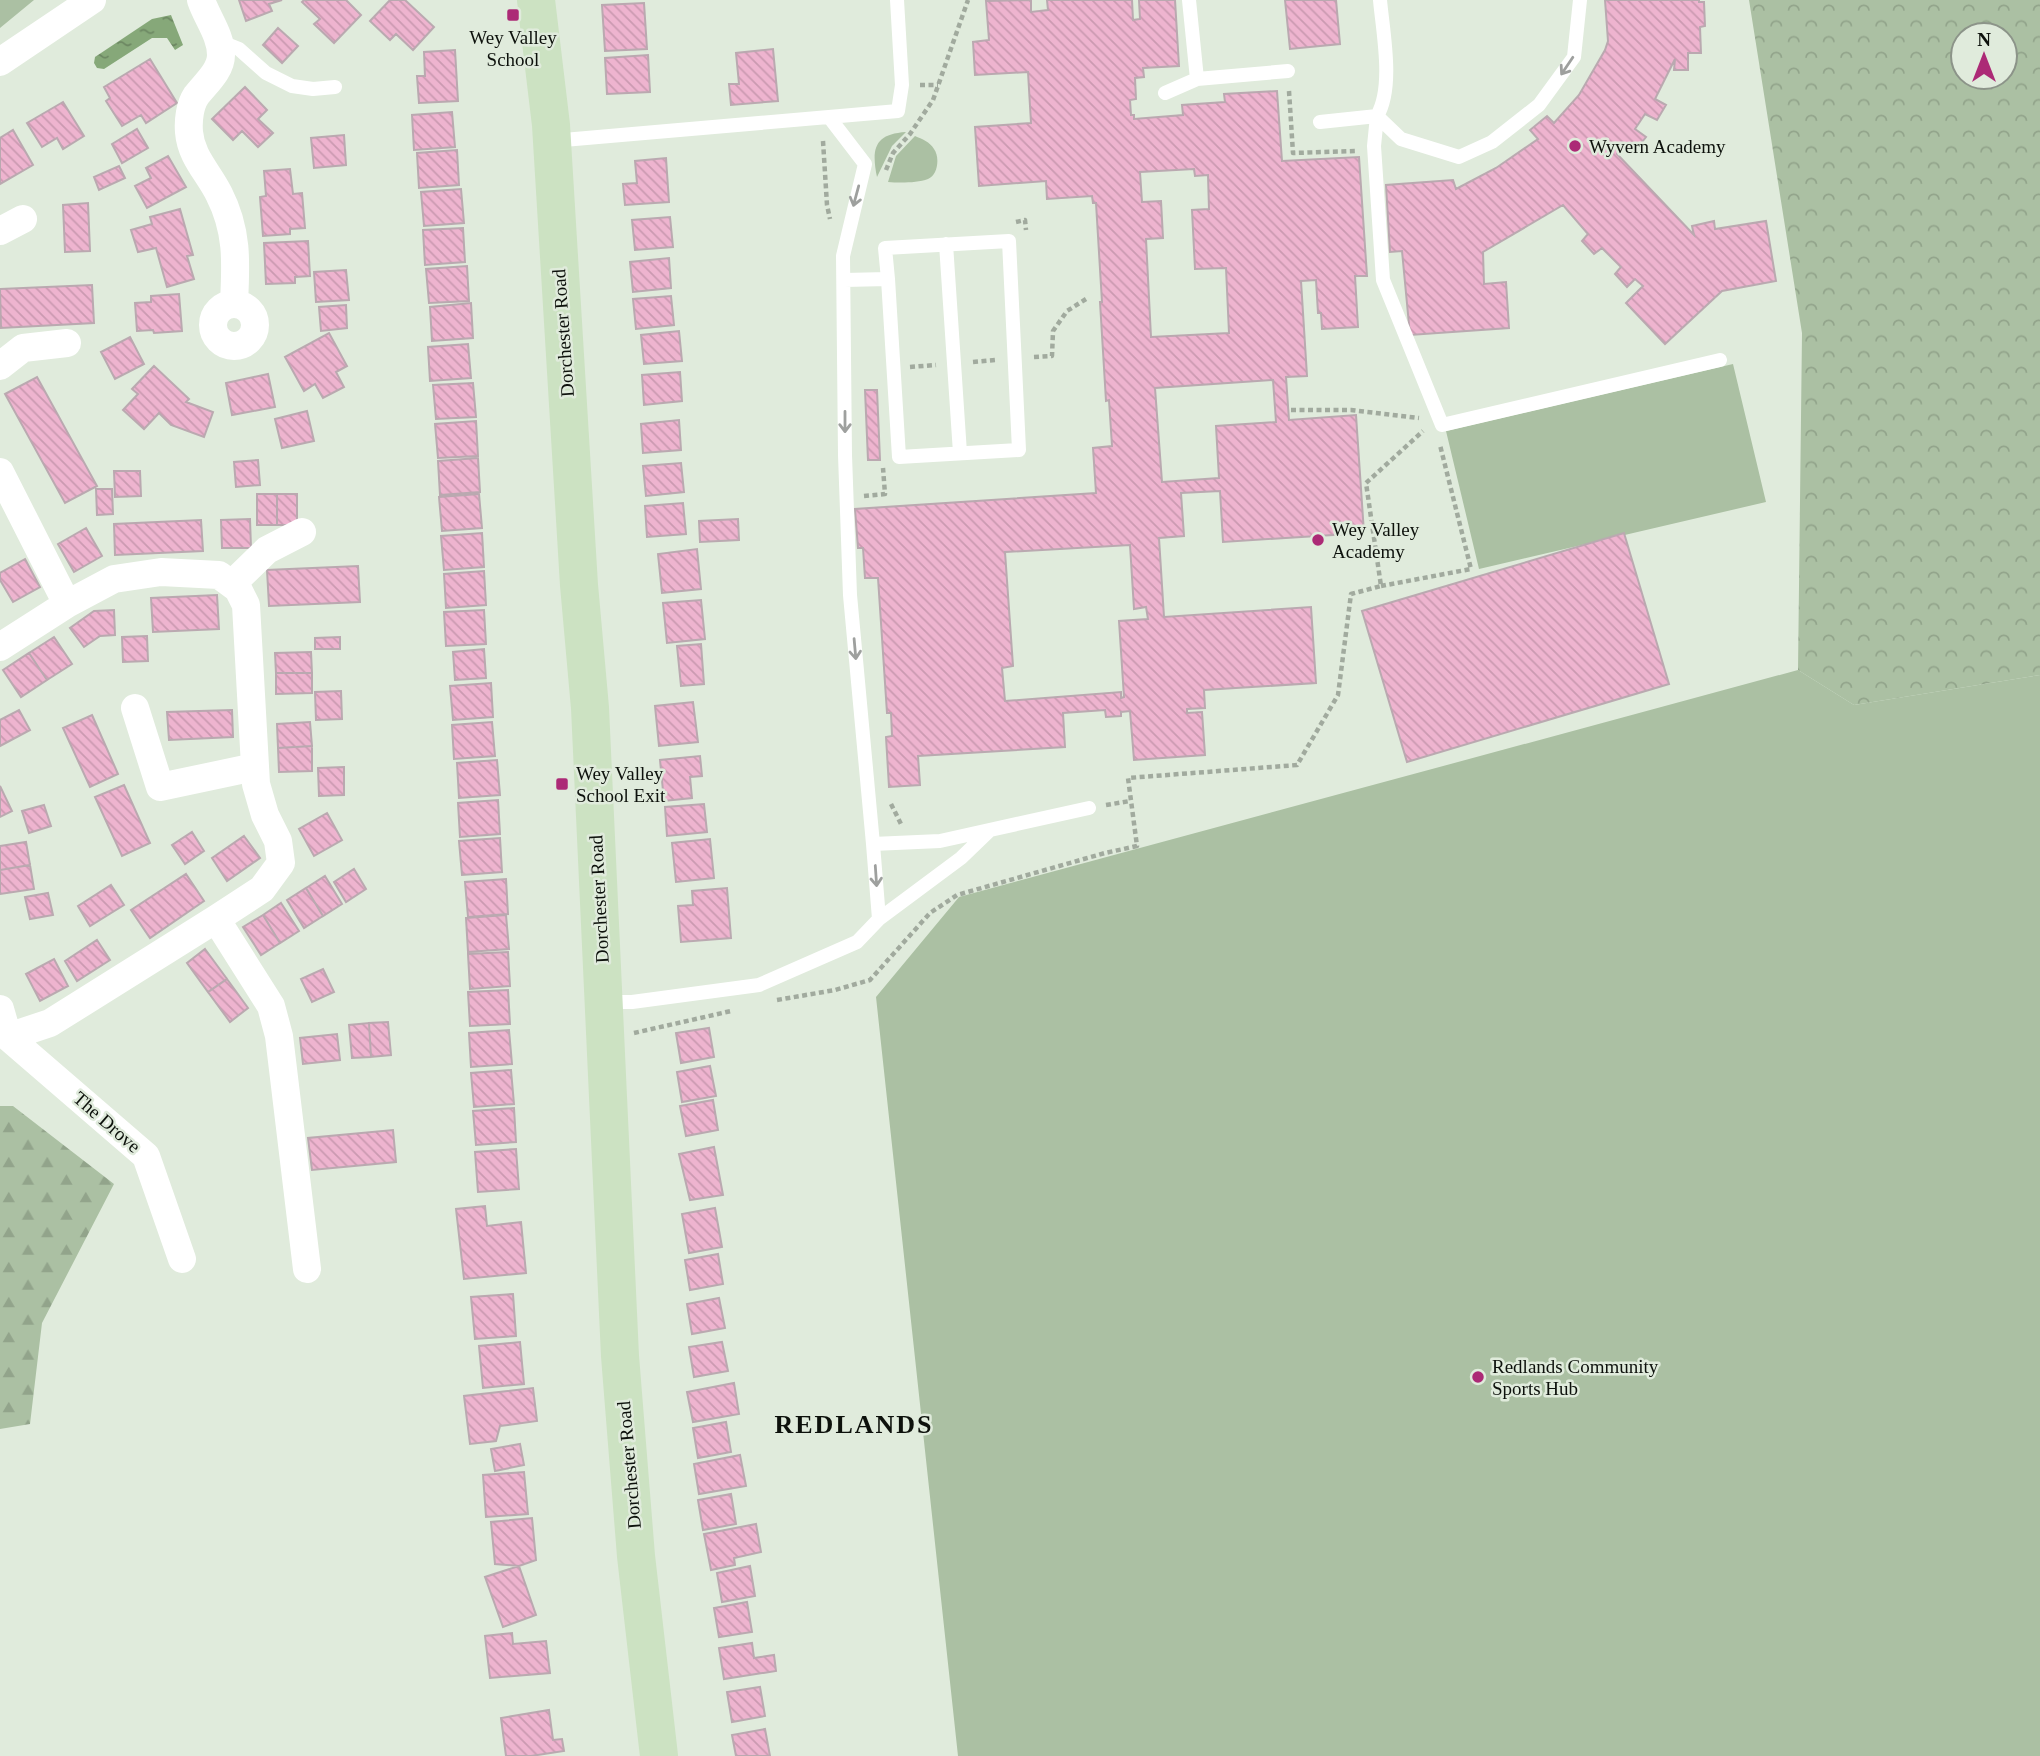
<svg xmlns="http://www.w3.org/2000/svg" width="2040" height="1756" font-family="Georgia,serif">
<defs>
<pattern id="forest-firs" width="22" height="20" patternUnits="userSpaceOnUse" patternTransform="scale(1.75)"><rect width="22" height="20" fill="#abc0a3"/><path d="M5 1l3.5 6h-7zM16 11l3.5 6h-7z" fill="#92a48b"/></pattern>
<pattern id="park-crowns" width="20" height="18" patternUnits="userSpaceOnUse" patternTransform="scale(1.75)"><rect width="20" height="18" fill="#abc0a3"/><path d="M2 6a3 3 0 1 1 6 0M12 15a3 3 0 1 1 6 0" fill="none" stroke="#92a48b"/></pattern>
<pattern id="water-ripples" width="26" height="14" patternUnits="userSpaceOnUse" patternTransform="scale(1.75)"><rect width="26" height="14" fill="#86a879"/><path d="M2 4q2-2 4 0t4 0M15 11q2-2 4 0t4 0" fill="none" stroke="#6c8762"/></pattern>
<pattern id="building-back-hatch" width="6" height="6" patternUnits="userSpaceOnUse" patternTransform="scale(1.75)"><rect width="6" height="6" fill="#eeb4cf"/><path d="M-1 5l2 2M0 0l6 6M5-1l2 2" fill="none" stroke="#cb9ab1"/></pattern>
</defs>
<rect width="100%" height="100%" fill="#e0ebdc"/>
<path fill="#abc0a3" d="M0,0h34l-34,28z
M906,132l-14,14 -15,31c-6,-29 -2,-43 29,-45z
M915,136c7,3 15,6 19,13 6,8 4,26 -6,30 -11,4 -28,4 -40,3l8,-26z
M1733,364l33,138 -287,67 -33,-138z
M1798,670l56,35 186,-30v1081h-1082l-82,-759 83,-100z"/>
<path fill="url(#forest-firs)" d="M0,1106h13l101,78 -72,139 -12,101 -30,5z"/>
<path fill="url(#park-crowns)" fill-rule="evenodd" d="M1749,0h291v675l-186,30 -56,-35 4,-337zM1963,35h42v42h-42z"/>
<path fill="url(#water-ripples)" d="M171,15l12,30 -8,5 -8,-12h-15l-48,31 -7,-1 -3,-5 1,-6 57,-38z"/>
<path fill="url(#building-back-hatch)" stroke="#baa9b0" stroke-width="2" fill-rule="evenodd" d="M239,0h43l-13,4 3,7 -26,10z
M304,0h42l15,15 -27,28 -20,-19 6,-5 -18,-17z
M390,0h15l29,27 -21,23 -17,-16 -6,6 -20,-19z
M1031,0v12l17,-2 -1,-10h85l1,20 7,-1 -1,-19h36l4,66 -36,2 1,9 -9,1 1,21 -6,1 1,15h3v4l49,-4 -1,-10 43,-3 -1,-8 53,-3 5,70 77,-4 8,119h-12l3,51 -36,2 -1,-16h-3l-2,-33 -15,1 6,95 -21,1 3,43 67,-5 8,118 -141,9 -3,-51 -39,2 3,43 -25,2 5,79 147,-10 5,76 -112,7 1,18 -18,1v4l15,-1 3,43 -71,5 -4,-49 -9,1v4l-15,1 -1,-7 -42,3 2,34 -147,9 2,29 -31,2 -3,-50 6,-1 -1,-23h-4l-9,-135h-13l-2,-30h-5l-3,-39 241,-16 -3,-45 19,-2 -3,-46 -3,1 -6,-99h2l-6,-99h-3l-1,-7 -45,3 -1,-18 -67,5 -4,-59 56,-4 -3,-51 -53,3 -2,-33 16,-2 -3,-39zM1194,169l1,7 13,-1 1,34 -17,1 3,59 31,-1 3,65 -78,4 -5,-98 17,-1 -2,-37 -19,1 -2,-30zM1273,380l3,42 -60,4 3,52 -57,4 -7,-94zM1130,545l4,64 12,-2 2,12 -29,2 5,76 -3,1v-6l-116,9 -3,-33 11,-2 -8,-114z
M1285,0h51l4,44 -50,5z
M1605,0h94v2h5l1,24 -5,1 1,26h-13v17h-14l1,-11 -20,40 11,6 -9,15 -12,-6 -10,15 11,8 -11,14 -10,-6 -8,9 77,81 -2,-9 22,-5 1,8 51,-8 10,60 -54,10 -57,53 -39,-41 17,-17 -8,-7 -8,8 -12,-13 6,-7 -19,-19 -8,6 -12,-13 6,-7 -25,-29 -80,47 1,32 22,-2 3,46 -99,7 -8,-84 -12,1 -4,-67 67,-5 3,9 40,-21 42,-29 -8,-9 17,-14 7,7 25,-28 26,-45 3,-9z
M644,3l3,46 -42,2 -3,-46z
M278,28l20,18 -16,17 -19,-18z
M773,49l5,52 -47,4 -2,-21h10l-3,-31z
M455,50l3,51 -39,2 -2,-27h8l-1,-24z
M648,55l2,37 -43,2 -2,-36z
M150,59l27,44 -31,20 -5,-8 -19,11 -16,-25 4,-3 -6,-11z
M245,87l22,23 -9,9 15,14 -15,14 -16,-16 -9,9 -21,-21z
M63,102l21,34 -21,13 -6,-11 -15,9 -15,-24z
M452,112l3,35 -41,3 -2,-35z
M137,129l11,19 -26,15 -10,-19z
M13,130l20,35 -33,19v-46z
M344,135l2,30 -32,3 -3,-30z
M457,150l2,35 -40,3 -2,-35z
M168,156l18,31 -39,21 -12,-22 16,-8 -5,-10z
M666,158l3,44 -44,3 -2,-21 14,-1 -2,-22z
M119,166l6,12 -26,12 -5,-13z
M290,169l3,25 9,-1 3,35 -15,1v5l-27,2 -3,-39 6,-1 -2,-25z
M461,189l3,34 -40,3 -3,-34z
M88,203l2,48 -25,1 -2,-47z
M180,209l13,46 -6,1 7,23 -27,8 -11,-39 -18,4 -7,-22 21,-6 -2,-7z
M670,217l3,30 -38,3 -3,-30z
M463,228l2,34 -40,3 -2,-35z
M308,241l2,35 -15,1v6l-29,1 -2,-41z
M669,258l2,30 -38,4 -3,-30z
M467,266l2,35 -40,2 -3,-34z
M346,270l3,30 -33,2 -2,-30z
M92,285l2,38 -93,5 -1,-39z
M179,294l3,37 -28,2 -1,-3 -16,1 -2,-28 16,-1v-6z
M671,296l3,29 -38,4 -3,-30z
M471,303l2,35 -41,3 -2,-34z
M346,305l1,23 -26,3 -2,-24z
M679,331l3,30 -38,3 -3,-29z
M329,333l18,33 -11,6 8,15 -21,11 -8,-14 -11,7 -19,-34z
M130,337l14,27 -29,15 -14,-27z
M468,344l3,34 -41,3 -2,-34z
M154,366l35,33 -3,3 27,10 -9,25 -33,-12 -12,-12 -15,16 -21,-19 15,-16 -6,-5z
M680,372l2,29 -38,4 -2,-30z
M268,374l7,33 -43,8 -6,-32z
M37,377l60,109 -32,17 -60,-109z
M473,383l3,34 -40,2 -3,-34z
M865,390h12l3,70h-12z
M307,411l7,30 -32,7 -7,-29z
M679,420l2,30 -38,3 -2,-29z
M476,421l2,35 -40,2 -3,-34z
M478,458l2,34 -40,3 -2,-34z
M258,460l2,25 -24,2 -2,-25z
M681,463l3,29 -38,4 -3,-30z
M114,471h26l1,25 -26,1z
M96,489h16l1,25 -16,1z
M257,494h20v31h-20z
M277,494h20v31h-20z
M479,494l3,34 -40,3 -3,-34z
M683,503l3,31 -39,3 -2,-31z
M250,519l1,29h-29l-1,-28z
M738,519l1,21 -39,2 -1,-21z
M201,520l2,31 -88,4 -1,-31z
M86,528l16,28 -28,16 -16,-28z
M482,533l2,34 -40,3 -3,-34z
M1624,533l45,151 -262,78 -45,-151z
M697,549l4,40 -39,4 -4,-39z
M25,559l15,28 -27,15 -13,-22v-7z
M358,566l2,36 -91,4 -2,-36z
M484,571l2,34 -40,3 -2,-34z
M217,595l2,34 -66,3 -2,-34z
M701,600l4,39 -38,4 -4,-40z
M114,610l1,25 -15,1 -16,11 -14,-19 24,-17z
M484,610l2,34 -40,2 -2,-34z
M147,636l1,25 -25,1 -1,-25z
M54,637l18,27 -25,16 -18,-27z
M340,637v12h-25v-11z
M701,644l3,40 -23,2 -4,-40z
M484,649l2,29 -31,2 -2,-28z
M311,652l1,21h-36l-1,-20z
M29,653l18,27 -26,17 -18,-27z
M276,673h36v20l-36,1z
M491,683l2,34 -40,3 -3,-34z
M341,691l1,28 -26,1 -1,-28z
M693,702l5,40 -39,4 -4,-40z
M19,710l11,20 -30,16v-26z
M232,710l1,27 -64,3 -2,-28z
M92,715l26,59 -28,13 -27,-59z
M310,722l2,24 -34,2 -1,-24z
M492,722l3,34 -41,3 -2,-34z
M312,746v25l-33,1 -1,-24z
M700,756l2,20 -12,1 2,21 -28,3 -4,-41z
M497,760l3,35 -41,3 -2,-35z
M344,767v28l-25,1 -1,-28z
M124,785l26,58 -28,13 -27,-59z
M0,786l12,25 -12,6z
M498,800l2,34 -40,3 -2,-34z
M704,804l3,28 -40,4 -2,-29z
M44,805l7,21 -22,7 -7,-22z
M327,813l15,27 -28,16 -15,-27z
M192,832l12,19 -19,13 -13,-19z
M244,836l16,22 -33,23 -15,-23z
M500,838l2,34 -40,3 -3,-34z
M710,839l4,39 -38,4 -4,-39z
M26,842l4,23 -30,5v-24z
M30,865l4,24 -34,5v-24z
M354,869l12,20 -20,13 -12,-20z
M186,874l18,27 -54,37 -19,-28z
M325,876l17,28 -19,12 -17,-28z
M506,879l2,35 -40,3 -3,-35z
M111,885l13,20 -34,21 -12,-20z
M306,888l17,28 -19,12 -17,-28z
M727,888l4,50 -50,4 -3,-36 15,-1 -1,-14z
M48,893l5,22 -23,4 -5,-22z
M281,903l18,28 -19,12 -17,-28z
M263,915l17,28 -19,12 -18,-28z
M506,915l3,34 -41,3 -2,-34z
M97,940l13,20 -33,21 -12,-20z
M205,949l22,30 -19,13 -21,-29z
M508,952l2,34 -40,3 -2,-35z
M54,959l14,27 -28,15 -14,-27z
M323,969l11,23 -22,10 -11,-23z
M227,979l21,29 -18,14 -22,-30z
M508,990l2,34 -40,2 -2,-34z
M388,1022l3,33 -20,2 -2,-34z
M369,1023l2,34 -19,1 -3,-33z
M709,1028l5,29 -33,6 -5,-30z
M509,1030l3,34 -41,3 -2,-34z
M337,1034l3,26 -37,4 -3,-26z
M710,1066l6,30 -34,6 -5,-30z
M511,1070l3,34 -40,3 -3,-34z
M713,1100l5,30 -32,6 -6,-30z
M514,1108l2,34 -40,3 -3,-34z
M393,1130l3,32 -84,8 -4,-32z
M714,1147l9,48 -33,5 -11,-46z
M516,1149l3,40 -41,3 -3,-40z
M485,1206l2,20 34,-4 5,51 -62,6 -8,-70z
M715,1208l7,39 -33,6 -7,-39z
M718,1254l5,30 -33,6 -5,-30z
M513,1294l3,42 -41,3 -4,-42z
M719,1298l6,30 -33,6 -5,-30z
M520,1342l4,42 -41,4 -4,-42z
M722,1342l6,29 -34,6 -5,-30z
M734,1383l5,31 -46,8 -6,-30z
M533,1388l4,33 -37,5 -4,15 -26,3 -6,-48z
M726,1422l5,30 -33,6 -5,-30z
M520,1444l4,21 -29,6 -4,-22z
M740,1455l6,31 -47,8 -5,-30z
M524,1472l4,42 -42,3 -3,-42z
M731,1494l5,30 -33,6 -5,-30z
M532,1518l4,42 -17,6 -24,-2 -4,-42z
M756,1524l5,28 -27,6 1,7 -24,5 -7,-36z
M519,1566l17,49 -33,12 -18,-50z
M750,1566l5,30 -33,6 -5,-29z
M747,1602l5,30 -33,5 -5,-29z
M512,1633l1,11 33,-3 4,32 -60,5 -5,-42z
M752,1643l2,15 20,-3 2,16 -52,8 -5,-31z
M760,1687l5,29 -33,6 -5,-30z
M549,1710l4,30 9,-1 2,12 -33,5h-25l-5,-38z
M765,1729l5,27h-34l-4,-21z"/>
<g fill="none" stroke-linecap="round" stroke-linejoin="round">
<path stroke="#a1aa9e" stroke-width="4.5" stroke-dasharray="5 3.5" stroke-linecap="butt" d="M920,85h18
M1289,91l4,62 62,-2
M823,141l4,64 3,14
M886,170l7,-17 17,-19 23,-34 35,-100
M1016,222l9,-2 1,10
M1034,357l18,-1 1,-25 14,-20 19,-12
M973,362l23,-2
M910,367l26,-2
M1291,410h60l68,8
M864,496l21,-2 -2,-26
M1381,586l90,-17 -31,-124
M891,804l10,20
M1106,805l24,-4
M777,1000l58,-10 35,-10 60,-67 27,-18 148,-42 32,-7 -9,-68 169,-13 41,-70 13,-101 30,-8 -15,-103 57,-52
M634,1033l97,-22"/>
<path stroke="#fff" stroke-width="14" d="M219,41l20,8 27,24 26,13 21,3 22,-2
M1197,79l91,-8
M1165,93l32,-14 -8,-79
M1377,116l-3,30 9,134 59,145 278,-65
M1377,116l24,23 58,18 33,-15 47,-37 35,-48 6,-57
M1320,122l57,-6c17,-29 6,-83 3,-116
M552,141l346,-30 4,-26 -5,-85
M946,244l14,209
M844,280l44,-1 11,178 120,-7 -10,-209 -124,7 3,31
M873,844l67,-3 149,-33
M879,919l82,-61 28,-27
M606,1002h26l127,-17 98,-43 22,-23 -6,-75 -23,-249 -5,-140 -2,-199 22,-92 -36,-47"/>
<path stroke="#fff" stroke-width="28" d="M201,0c6,18 20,35 20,55 0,16 -16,29 -25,41 -6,9 -8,24 -7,36 2,25 19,40 30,62 19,37 17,69 15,109
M0,62l92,-62
M0,231l23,-12
M213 325a21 21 0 1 1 42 0a21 21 0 1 1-42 0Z
M0,366l23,-18 44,-5
M0,472l67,132
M232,584l35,-34 35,-18
M0,647l67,-43 47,-25 47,-7 58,3 19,14 8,16 10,179 9,31 13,26 3,22 -19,26 -46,30 -166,104 -42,14
M135,708l25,79 95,-20
M216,919l55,87 8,30 28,233
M0,1009l8,28 138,119 36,103"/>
<path stroke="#cce2c2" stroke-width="38" d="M536,0l15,125 28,460 11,123 30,648 16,200 23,200"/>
</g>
<defs><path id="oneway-shaft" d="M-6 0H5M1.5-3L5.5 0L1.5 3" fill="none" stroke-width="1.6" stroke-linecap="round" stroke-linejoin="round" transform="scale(1.75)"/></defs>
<g stroke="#9ea09e">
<use href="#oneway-shaft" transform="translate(1567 66) rotate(124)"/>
<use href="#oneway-shaft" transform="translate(856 196) rotate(105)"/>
<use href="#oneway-shaft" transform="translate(845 422) rotate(90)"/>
<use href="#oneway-shaft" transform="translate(855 649) rotate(85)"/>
<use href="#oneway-shaft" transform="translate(876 876) rotate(86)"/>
</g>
<g fill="#ac2a76" stroke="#e0ebdc" stroke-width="2.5">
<rect x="506" y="8" width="14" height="14" rx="3.5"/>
<circle cx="1575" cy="146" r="7"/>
<circle cx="1318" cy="540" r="7"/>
<rect x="555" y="777" width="14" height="14" rx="3.5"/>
<circle cx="1478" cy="1377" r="7"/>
</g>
<g text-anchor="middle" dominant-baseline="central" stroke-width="5" stroke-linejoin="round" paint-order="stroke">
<g font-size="19" fill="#0d110c" stroke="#e0ebdc" text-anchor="start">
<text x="513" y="37" text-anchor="middle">Wey Valley<tspan x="513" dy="22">School</tspan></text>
<text x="1589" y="146">Wyvern Academy</text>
<text x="1332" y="529">Wey Valley<tspan x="1332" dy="22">Academy</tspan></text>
<text x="576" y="773">Wey Valley<tspan x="576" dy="22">School Exit</tspan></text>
<text x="1492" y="1366">Redlands Community<tspan x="1492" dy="22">Sports Hub</tspan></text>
</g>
<g font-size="19" fill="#0d110c" stroke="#e0ebdc">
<text transform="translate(563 333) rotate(-94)">Dorchester Road</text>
<text transform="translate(599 899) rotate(-93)">Dorchester Road</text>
<text transform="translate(107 1122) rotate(41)">The Drove</text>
<text transform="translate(629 1465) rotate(-95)">Dorchester Road</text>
</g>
<g font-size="26" font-weight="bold" letter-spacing="2" fill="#0d110c" stroke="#e0ebdc">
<text x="854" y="1424">REDLANDS</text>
</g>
</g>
<g transform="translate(1984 56)"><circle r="33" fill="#e0ebdc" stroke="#8c9489" stroke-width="2"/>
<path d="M0-5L12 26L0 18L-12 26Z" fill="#ac2a76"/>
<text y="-10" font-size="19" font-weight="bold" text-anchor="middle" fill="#0d110c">N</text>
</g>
</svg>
